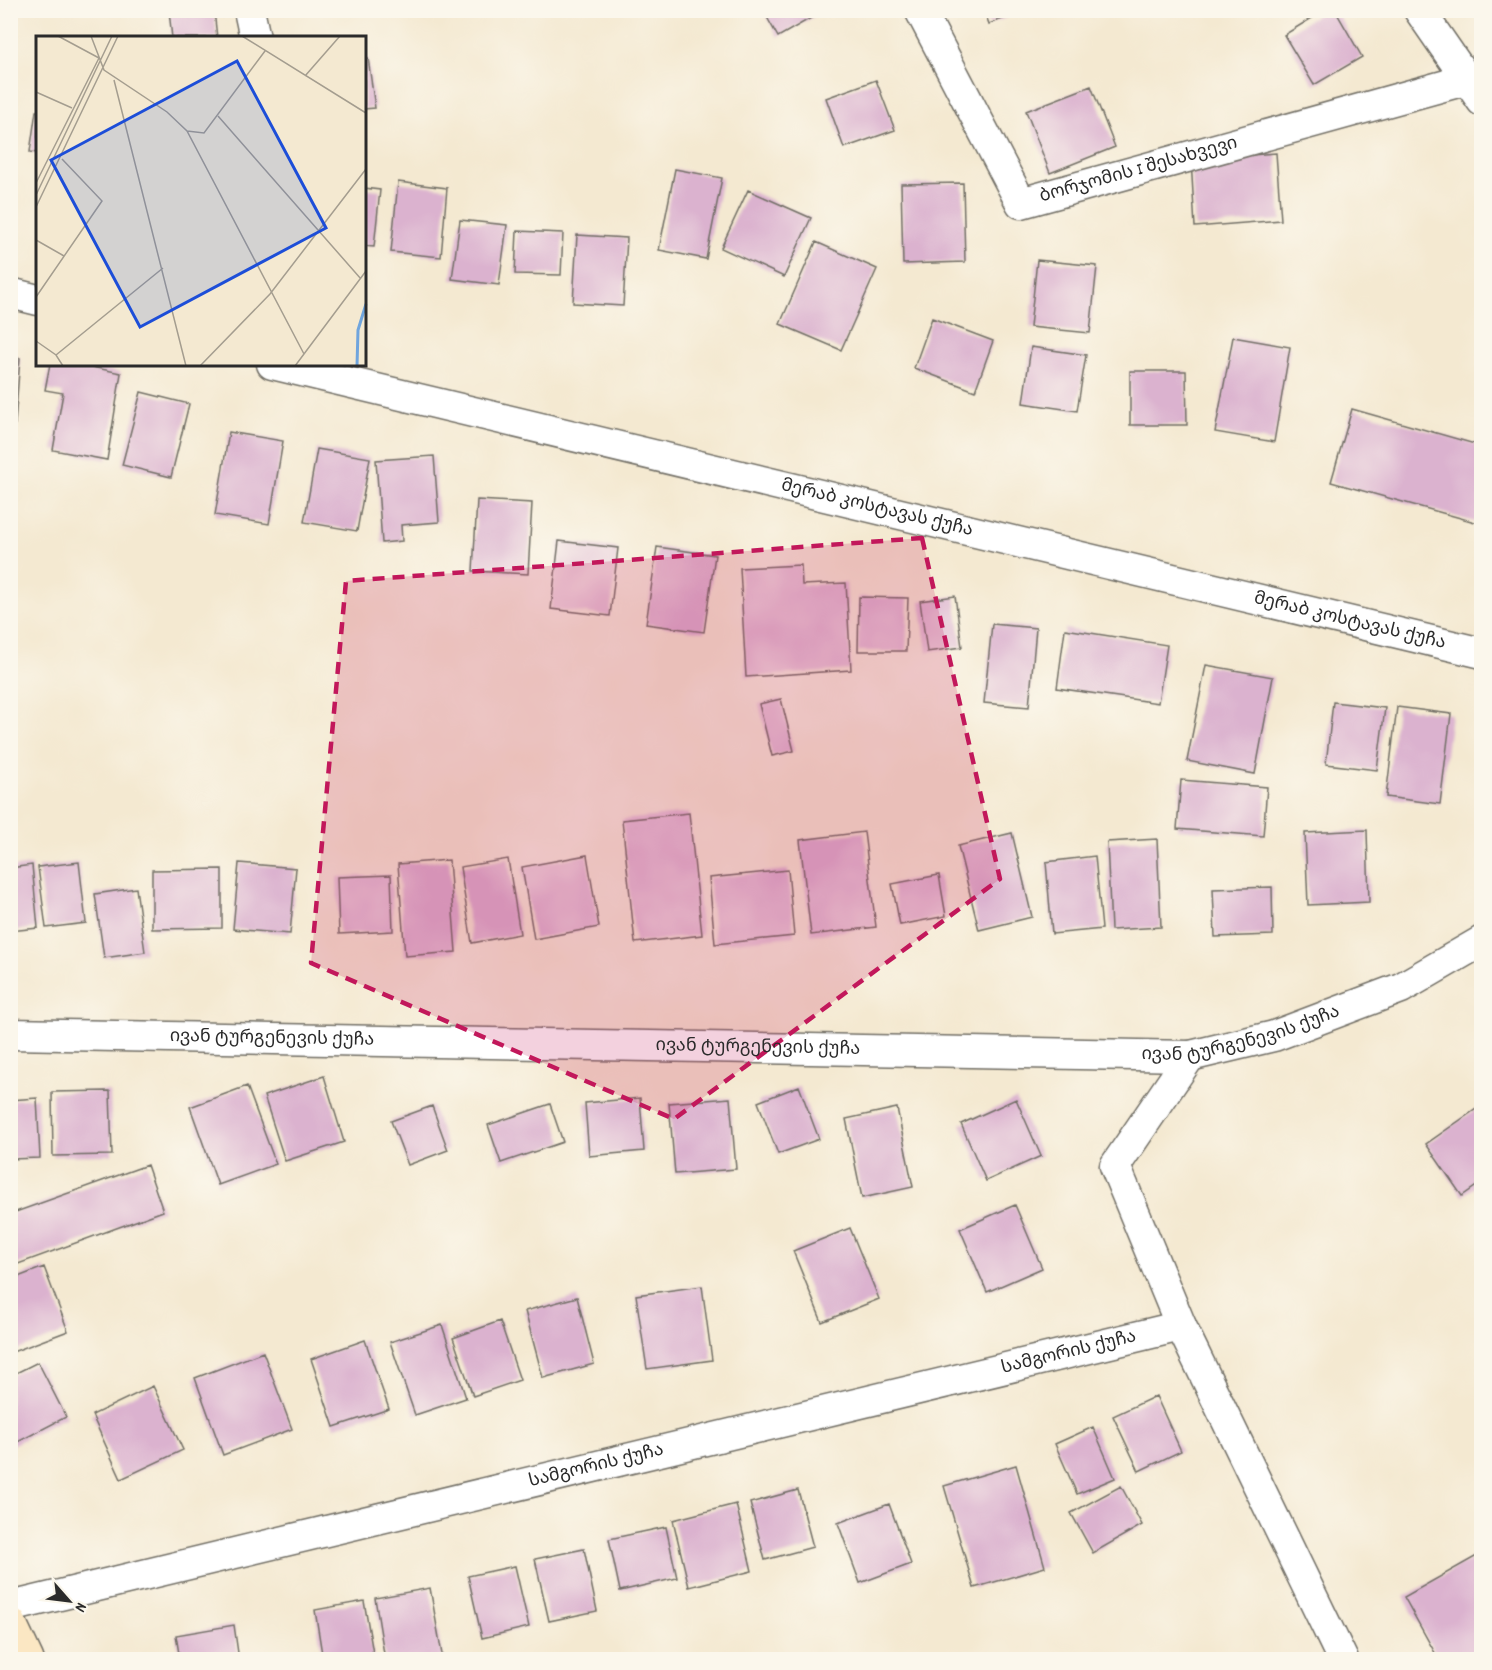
<svg xmlns="http://www.w3.org/2000/svg" width="1492" height="1670" font-family="Dekko,'Noto Sans Georgian',sans-serif">
<rect width="100%" height="100%" fill="#fbf7ec"/>
<filter id="ink" filterUnits="userSpaceOnUse"><feTurbulence type="fractalNoise" baseFrequency=".0167" numOctaves="2"/><feDisplacementMap in="SourceGraphic" scale="12" xChannelSelector="R" yChannelSelector="G"/><feConvolveMatrix kernelMatrix="1 2 1 2 8 2 1 2 1" color-interpolation-filters="sRGB"/></filter>
<filter id="wash" filterUnits="userSpaceOnUse"><feTurbulence type="fractalNoise" baseFrequency=".008" numOctaves="4" result="noise"/><feDisplacementMap in="SourceGraphic" scale="24" xChannelSelector="R" yChannelSelector="G"/><feGaussianBlur stdDeviation="1.35" result="paint"/><feColorMatrix in="noise" values="0 0 0 0 0 0 0 0 0 0 0 0 0 0 0 0 0 1.4 0 .05"/><feComposite in="paint" operator="in"/></filter>
<g filter="url(#wash)">
<rect width="100%" height="100%" fill="#f4e9d1"/>
<g id="blocks">
<path fill="#dbb2cf" d="M174,10h40l3,28h-45l-3,-27z
M763,10h62l-47,27z
M984,10h40v1l-35,13z
M1325,10h10l27,47 -48,28 -30,-50z
M364,58h4l7,50 -11,1z
M876,80l19,50 -51,18 -18,-50z
M1091,86l24,61 -65,26 -24,-62z
M36,111h2v42l-8,-1z
M1276,153l5,67 -86,7 -4,-67z
M675,169l47,9 -16,81 -47,-9z
M398,182l49,6 -6,69 -50,-5z
M963,183l2,79 -62,2 -2,-80z
M364,188l16,2 -6,57 -10,-1z
M748,190l63,28 -27,59 -63,-29z
M460,220l47,5 -8,60 -47,-6z
M517,231l46,2 -2,42 -46,-1z
M577,235l50,3 -4,68 -50,-3z
M816,242l61,27 -36,81 -61,-26z
M1037,260l60,6 -7,67 -60,-6z
M932,318l61,23 -18,50 -61,-23z
M1233,337l57,10 -16,95 -59,-10z
M1031,347l55,8 -9,56 -54,-8z
M10,357l10,1 -5,66h-5z
M50,364h27l44,9 -14,87 -54,-10 10,-57 -18,-3z
M1130,371h56l1,54h-57z
M141,392l48,12 -18,73 -49,-12z
M1352,409l130,37v78l-151,-42z
M229,432l54,9 -14,83 -54,-9z
M317,449l53,9 -13,73 -53,-9z
M434,456l5,66 -38,3 1,16 -20,2 -6,-83z
M477,500l55,3 -4,71 -55,-3z
M559,541l59,7 -8,68 -59,-7z
M657,547l58,8 -11,77 -58,-8z
M801,565l1,20 44,-2 5,87 -105,7 -6,-109z
M955,596l7,51 -35,5 -7,-51z
M859,597l49,1 -2,53h-48z
M992,624l44,4 -7,79 -45,-4z
M1065,629l102,16 -9,58 -101,-15z
M1206,665l67,12 -18,97 -68,-13z
M781,699l13,52 -22,5 -13,-52z
M1333,702l52,6 -8,62 -51,-6z
M1397,707l54,7 -11,90 -54,-7z
M1181,780l86,7 -4,49 -86,-7z
M689,813l13,122 -67,8 -13,-123z
M1367,830l2,72 -61,3 -3,-72z
M864,832l12,95 -65,8 -11,-95z
M1012,833l20,84 -53,13 -21,-84z
M1157,839l4,88 -50,3 -4,-88z
M587,855l12,72 -65,12 -12,-72z
M1095,856l7,73 -50,5 -6,-72z
M508,859l12,75 -48,9 -12,-76z
M449,860l7,92 -51,4 -7,-92z
M79,862l7,61 -40,5 -8,-61z
M239,863l57,5 -6,66 -57,-5z
M32,865l6,63 -28,3v-63z
M222,869v59l-70,1v-59z
M788,870l6,66 -79,8 -6,-66z
M391,875l2,56 -54,3 -2,-57z
M939,875l7,41 -46,9 -8,-41z
M1272,887l1,48 -58,2 -2,-48z
M136,888l9,64 -41,6 -9,-64z
M324,1076l20,66 -59,19 -21,-65z
M247,1086l29,78 -58,21 -28,-78z
M799,1086l20,53 -41,15 -20,-52z
M110,1091l2,64 -59,1 -1,-64z
M37,1098l3,60 -30,1v-59z
M640,1098l4,53 -55,5 -4,-53z
M730,1098l6,71 -61,5 -6,-71z
M1016,1099l25,57 -55,25 -25,-57z
M550,1104l13,38 -62,21 -13,-38z
M1482,1105v77l-20,14 -36,-52z
M432,1106l16,44 -40,15 -17,-44z
M897,1108l16,79 -51,11 -16,-79z
M147,1165l16,46 -153,56v-53z
M1015,1205l27,63 -55,24 -27,-63z
M850,1228l29,71 -57,23 -29,-71z
M44,1267l24,64 -58,22v-73z
M702,1286l10,74 -65,9 -11,-74z
M577,1297l17,67 -51,14 -18,-67z
M500,1321l20,59 -47,16 -20,-58z
M442,1325l24,73 -51,17 -25,-73z
M365,1340l24,69 -55,18 -23,-68z
M263,1352l29,77 -69,26 -28,-77z
M38,1362l28,55 -56,29v-70z
M153,1386l30,64 -62,29 -29,-64z
M1156,1396l25,55 -42,20 -26,-55z
M1093,1427l22,51 -38,16 -22,-50z
M1016,1465l29,102 -71,21 -30,-102z
M1121,1486l21,39 -49,28 -22,-40z
M798,1490l15,57 -48,13 -15,-57z
M736,1504l16,67 -63,16 -16,-67z
M889,1504l22,60 -51,19 -22,-60z
M666,1527l11,51 -57,13 -11,-52z
M584,1549l13,62 -48,10 -14,-62z
M1482,1553v105l-43,2 -35,-63z
M515,1566l14,61 -47,11 -14,-62z
M430,1588l13,72h-58l-10,-62z
M364,1601l10,58 -51,1 -8,-50z
M234,1625l5,35h-59l-4,-25z"/>
</g>
</g>
<g filter="url(#ink)">
<use href="#blocks" fill-opacity="0" stroke="#716e65" stroke-width="1.5"/>
<g fill="none" stroke-linecap="round" stroke-linejoin="round">
<defs>
<g id="street">
<path d="M249,10l6,28"/>
<path id="s1" d="M920,10l101,193 444,-123"/>
<path d="M1419,10l63,91"/>
<path d="M10,293l28,7"/>
<path id="s2" d="M272,364l1210,289"/>
<path id="s3" d="M10,1034l1180,22 84,-20 127,-48 81,-47"/>
<path d="M1190,1056l-75,110 66,160 162,334"/>
<path id="s4" d="M10,1607l1171,-281"/>
</g>
<path id="secondary" d="M10,1624l17,36"/>
</defs>
<use href="#street" stroke="#716e65" stroke-width="33"/>
<use href="#secondary" stroke="#716e65" stroke-width="36"/>
<use href="#street" stroke="#fff" stroke-width="30"/>
<use href="#secondary" stroke="#fbe7c3" stroke-width="33"/>
<path stroke="#2b2b2b" stroke-width="4.5" d="M1474,10l8,12"/>
</g>
</g>
<path fill="#c2185b" fill-opacity="0.2" stroke="#c2185b" stroke-width="4.5" stroke-dasharray="12 8" stroke-linejoin="round" d="M922,538l78,341 -326,240 -363,-156 35,-382z"/>
<g text-anchor="middle" dominant-baseline="central" stroke-width="4.5" stroke-linejoin="round" paint-order="stroke">
<g font-size="18" fill="#2b2b2b" stroke="#fbf7ec">
<text stroke="none"><textPath href="#s1" startOffset="340">ბორჯომის I შესახვევი</textPath></text>
<text stroke="none"><textPath href="#s2" startOffset="622">მერაბ კოსტავას ქუჩა</textPath></text>
<text stroke="none"><textPath href="#s2" startOffset="1108">მერაბ კოსტავას ქუჩა</textPath></text>
<text stroke="none"><textPath href="#s3" startOffset="1234">ივან ტურგენევის ქუჩა</textPath></text>
<text stroke="none"><textPath href="#s3" startOffset="262">ივან ტურგენევის ქუჩა</textPath></text>
<text stroke="none"><textPath href="#s3" startOffset="748">ივან ტურგენევის ქუჩა</textPath></text>
<text stroke="none"><textPath href="#s4" startOffset="1089">სამგორის ქუჩა</textPath></text>
<text stroke="none"><textPath href="#s4" startOffset="603">სამგორის ქუჩა</textPath></text>
</g>
</g>
<g transform="translate(36 36)">
<rect width="330" height="330" fill="#f4e9d1"/>
<path fill="none" stroke="#70a5dd" stroke-width="3" d="M321,330l1,-36 8,-26"/>
<path fill="none" stroke="#a49d8f" stroke-width="1.5" d="M22,0l41,22M55,0l13,34 63,42 20,19 117,223M206,0l124,77M269,40l35,-40M78,44l72,286M0,56l36,16M182,80l143,163M151,95l17,2 61,-82M0,147l63,-125M0,159l76,-159M0,171l82,-171M0,204l28,16M0,261l66,-96 -40,-42M0,305l20,14 7,11M20,319l107,-87M164,330l70,-72 96,-125M259,330l71,-95"/>
<path fill="#1d4ed8" fill-opacity="0.15" stroke="#1d4ed8" stroke-width="3" d="M201,25l89,167 -186,99 -89,-167z"/>
<rect width="330" height="330" fill="none" stroke="#2b2b2b" stroke-width="3"/>
</g>
<rect width="1492" height="1670" fill="none" stroke="#fbf7ec" stroke-width="36"/>
<g transform="translate(69 1601) rotate(118)" stroke="#fbf7ec" stroke-width="4.5" paint-order="stroke">
<path d="M0-4.5L10 22L0 15L-10 22Z" fill="#2b2b2b"/>
<text y="-9" font-size="16" font-weight="bold" text-anchor="middle" fill="#2b2b2b">N</text>
</g>
</svg>
